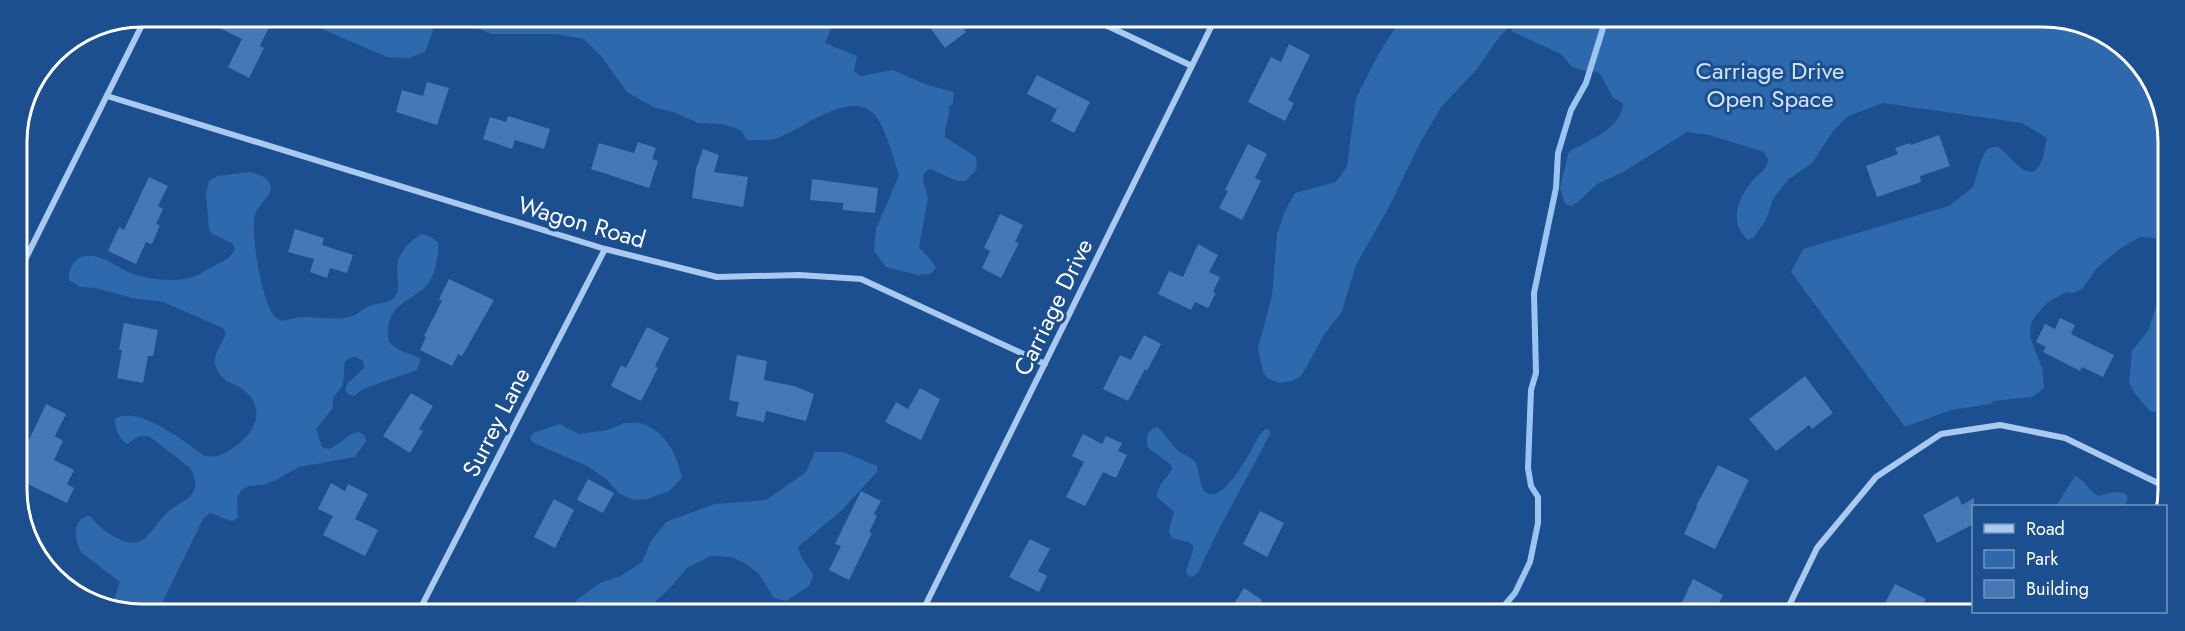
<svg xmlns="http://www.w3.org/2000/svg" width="2185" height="631" font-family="Jost,sans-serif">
<rect width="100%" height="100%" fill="#1b4f8f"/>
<path fill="#2e69ad" d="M294,17h133l4,4 2,10 -8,21 -16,6 -22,-1z
M459,17l371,1 1,11 -6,14 32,13 -3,15 6,5 33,-6 34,15 27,7 -1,12 -4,3c1,11 -5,19 -4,30l31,20 1,12 -12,12h-8l-27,-12 -6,4 -1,8 5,16 -9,50c6,8 13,12 17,21l-6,6 -12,1 -32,-8 -12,-16 2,-22 23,-54c-5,-15 -15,-54 -27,-63 -27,-21 -72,20 -98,27 -8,2 -18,1 -27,1l-6,-10 -19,-6 -24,-1 -22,-10 -23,-6 -26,-15 -26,-36 -17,-17 -29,-5h-64l-31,-13z
M1401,19l674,2 62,38 29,59v121l-26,-2 -22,13 -21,18 -14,20 -9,5 -7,-1 -19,10 -12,13 -5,9 -1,13 12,31 2,20 -12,9 -39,4 -2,3 -40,6 -46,17 -114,-155 12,-23 146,-43 24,-19 9,-29 5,-9c5,-2 10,-3 14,0 8,5 27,35 38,17 5,-7 6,-20 8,-28l-25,-15 -139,-20 -35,13 -15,15 -20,31 -25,18 -15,19 -7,21 -12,17 -6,3c-20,-17 -10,-42 4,-59 7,-8 15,-11 16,-22l-4,-7 -55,-17 -22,-3 -64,40 -26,12 -19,18 -7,4 -6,-2 -5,-16 8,-34 3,-4c18,-9 52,-23 52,-47l-10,-5 -12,-23 -4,-3 -11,-1 -14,-4 -11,-13 -50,-23 5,-6 -4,-1 -12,12 -23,33 -36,38 -22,38 -30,62 -33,58 -14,46 -18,24 -23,41 -9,5 -13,2 -12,-5 -4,-6 -5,-24 14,-52 5,-62 8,-23 10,-18 41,-11 11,-16 9,-68 23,-45z
M249,172c9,2 20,5 22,15 1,9 -14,19 -16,28 -5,19 7,86 19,101 2,2 6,4 8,5 7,-1 15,-4 23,-4 15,0 33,4 47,-1 7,-2 13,-9 20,-11 7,-2 17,-2 22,-7 14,-16 -15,-38 28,-64l7,2 9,6c2,8 -3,32 -8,39 -15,21 -41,19 -42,51 0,5 0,10 4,13 7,6 20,9 29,14l-4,11 -54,19 -9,7 -6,-2 -3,-4 2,-6 17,-16 -1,-7 -8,-5 -10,5c-2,8 0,19 -3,25 -6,11 -10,7 -9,22l-17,21 6,18 7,2c10,-4 19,-16 30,-17l5,3 2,6 -11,16 -56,10 -25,14 -12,4 -13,1 -8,4 -4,9 1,18 -5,4c-9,-1 -14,-6 -23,-8l-7,6 -39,80 -2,11h-52l10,-28 -38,-29c-8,-11 -11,-36 8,-37 9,12 35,33 51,25 10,-6 16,-19 25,-27 13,-14 41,-16 24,-46l-41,-32h-10l-12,8c-8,-4 -12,-16 -12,-25 22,-15 70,23 88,36 13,4 19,0 30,-7 21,-14 34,-37 12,-57 -10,-9 -25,-7 -30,-27 -2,-8 7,-22 11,-30l-3,-6 -60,-26 -31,-4 -37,-10 -15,-1 -11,-7c-1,-11 5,-23 17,-24 14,-2 26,8 38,14 19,10 54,14 74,5 4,-2 7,-5 12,-7 9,-5 20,-8 25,-19l-2,-5 -22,-11 -2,-5 -3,-34 3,-13 8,-5z
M2165,279v132l-4,2 -11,-2 -4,-4 -12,-15 -5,-10 3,-31 16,-20z
M624,423c6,0 14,-1 19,1 23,8 35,32 39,54l-13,13 -22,8 -14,1 -13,-6 -15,-16 -18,-12 -53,-23 -4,-5 3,-5 27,-9 19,10 29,-4z
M1158,427c7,8 14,19 22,25 5,4 11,4 15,10 6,9 3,24 11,30 18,14 46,-44 53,-56l6,-7 5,1v4l-54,101 -18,38 -6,4 -4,-1 -2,-5 7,-20v-5l-4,-4 -18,-4 -2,-8 5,-18 -17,-15c0,-13 10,-18 15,-28l-2,-5 -22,-16c-2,-9 -2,-19 10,-21z
M815,452h28l34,14v6l-35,38 -44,37c2,12 11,18 15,29l-4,10 -23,15 -12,-3 -15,-24 -14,-11 -14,-6 -20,-1 -24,12 -16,19 -26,24h-69l-2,-6 4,-6 22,-16 21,-7 21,-14 9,-21 15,-19 49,-18 51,-4 40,-28z
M2075,476c10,4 14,15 23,20l16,-4 11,1 3,5 -4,8h-68z"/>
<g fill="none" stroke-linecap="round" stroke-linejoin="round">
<path stroke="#9cc4f0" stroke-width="6" d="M1498,613l17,-20 15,-31 8,-39v-26l-7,-11 -3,-18 3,-78 5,-17 -2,-80 22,-105 2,-35 13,-43 15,-27 17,-55 6,-8"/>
</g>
<path fill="#4478b7" d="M197,17h62l12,6 -11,23 4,2 -15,30 -21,-11 14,-28z
M923,18h32l11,14 -21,16z
M1289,44l21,11 -22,45 6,3 -9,18 -37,-19 23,-45 10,5z
M1037,75l53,27 -16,31 -23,-12 6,-12 -30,-15z
M427,82l22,6 -12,37 -41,-13 6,-22 21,6z
M508,116l42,13 -6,20 -29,-9 -3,9 -29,-10 7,-22 16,5z
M1939,135l11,31 -30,10 1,6 -44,15 -11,-31 32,-12 -3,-6 15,-5 1,2z
M638,142l18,6 -4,11 6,2 -9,27 -58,-19 8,-26 35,10z
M1248,144l19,10 -12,24 6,3 -19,39 -23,-12 9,-17 -3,-1z
M703,149l16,6 -5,17 34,5 -5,30 -51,-9 4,-29z
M149,177l19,9 -10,20 5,3 -7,15 4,1 -7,17 -2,2 -5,-2 -10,22 -28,-13 11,-24 5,3z
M812,179l66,9 -3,25 -32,-3v-7l-33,-3z
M1000,214l23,11 -8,17 4,1 -18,35 -19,-10 8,-17 -6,-3z
M295,229l29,9 -2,7 31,10 -6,18 -17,-5 -3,10 -17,-6 4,-13 -26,-7z
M1198,244l20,11 -9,17 11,5 -7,15 3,1 -8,15 -13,-6 -4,8 -33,-16 11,-23 14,6z
M449,279l45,21 -32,56 -4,-2 -6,12 -32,-16 6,-13 -2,-1 18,-35 -3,-2z
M2060,318l15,7 -4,9 43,21 -11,22 -21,-10 -2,4 -37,-19 3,-5 -10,-5 9,-18 10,5z
M124,323l34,7 -5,26h-5l-5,27 -26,-5 5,-28h-3z
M647,327l22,11 -14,28 3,2 -17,33 -30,-15 10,-21 5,3z
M1144,335l17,9 -14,27 -2,-2 -17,32 -25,-12 17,-34 11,5z
M737,355l30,6 -3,19 30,6 20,8 -8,27 -40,-10 -2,11 -28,-6 3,-14 -10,-2z
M1805,376l28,37 -21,16 -3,-4 -33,26 -27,-32z
M920,388l20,11 -19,41 -36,-18 11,-20 12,7z
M411,393l22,13 -14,23 4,2 -13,22 -27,-17z
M46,404l20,10 -11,22 8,5 -9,19 20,10 -7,14 7,4 -7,15 -48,-23v-19z
M1083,434l19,10 4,-8 16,7 -4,8 9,4 -11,23 -13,-6 -18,34 -19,-9 18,-35 -12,-6z
M1718,465l31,15 -34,69 -31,-15 13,-27 -1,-1z
M588,479l26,14 -11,20 -26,-13z
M331,483l14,8 3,-7 20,10 -13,25 23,11 -13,26 -42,-21 10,-19 -15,-7z
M861,491l20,10 -7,13 3,2 -8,16 3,1 -23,47 -20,-10 12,-24 -6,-2z
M1958,496l4,9 12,-7v26l-37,19 -14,-28z
M554,499l20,11 -19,38 -21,-11z
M1260,511l24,12 -17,34 -24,-13z
M1030,539l20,10 -12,22 9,5 -8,16 -30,-15z
M1693,579l30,16 -9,19 -37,-1z
M1895,584l31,15 -8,15h-35l4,-8 -3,-1z
M1244,588l18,12 -9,13h-25z"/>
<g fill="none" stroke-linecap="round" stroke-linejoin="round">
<path stroke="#a9c9ee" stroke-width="6" d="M1093,19l99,47
M107,96l498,153 112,28 82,-2 62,4 184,85
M18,274l128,-257
M419,611l186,-362
M922,612l293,-593
M1785,614l32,-66 59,-71 65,-43 59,-9 65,13 99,48"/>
</g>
<g text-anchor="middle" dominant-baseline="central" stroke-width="6" stroke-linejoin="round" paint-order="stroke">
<g font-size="24" fill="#cfe3fa" stroke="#1b4f8f">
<text x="1770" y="70">Carriage Drive<tspan x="1770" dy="28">Open Space</tspan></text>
</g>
<g font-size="24" fill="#fff" stroke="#1b4f8f">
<text transform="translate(582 222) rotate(16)">Wagon Road</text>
<text transform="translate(1053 307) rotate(-64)">Carriage Drive</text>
<text transform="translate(496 422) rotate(-63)">Surrey Lane</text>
</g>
</g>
<path d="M0 0H2185V631H0ZM142 27H2043A115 115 0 0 1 2158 142V489A115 115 0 0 1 2043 604H142A115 115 0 0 1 27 489V142A115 115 0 0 1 142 27Z" fill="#1b4f8f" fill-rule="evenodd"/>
<path fill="none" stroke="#fff" stroke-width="3" d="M142 27H2043A115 115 0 0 1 2158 142V489A115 115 0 0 1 2043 604H142A115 115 0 0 1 27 489V142A115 115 0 0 1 142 27Z"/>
<rect x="1972" y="505" width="195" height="108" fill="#1b4f8f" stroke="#7695bc" stroke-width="1.5"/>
<rect x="1984" y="524" width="30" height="9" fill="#a9c9ee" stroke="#7695bc" stroke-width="1.5"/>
<text x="2026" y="535" font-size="18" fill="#ffffff">Road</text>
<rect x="1984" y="550" width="30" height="18" fill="#2e69ad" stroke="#7695bc" stroke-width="1.5"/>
<text x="2026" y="565" font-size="18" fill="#ffffff">Park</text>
<rect x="1984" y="580" width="30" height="18" fill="#4478b7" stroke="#7695bc" stroke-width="1.5"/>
<text x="2026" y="595" font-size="18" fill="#ffffff">Building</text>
</svg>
